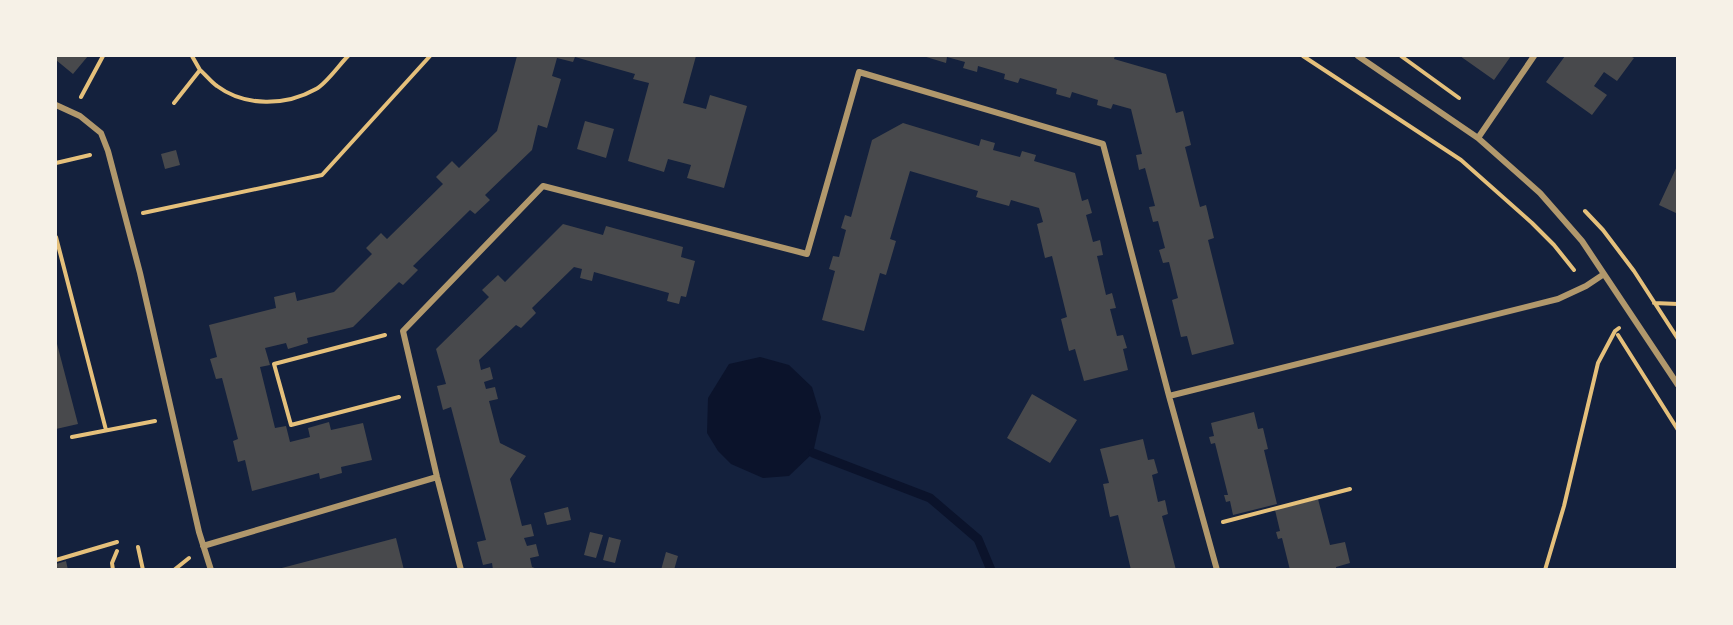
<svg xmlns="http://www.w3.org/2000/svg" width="1733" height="625" font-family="'Archivo Narrow',sans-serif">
<rect width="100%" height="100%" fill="#14213d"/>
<path fill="#0b132b" d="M760,357l29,8 23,22 9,30 -8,36 -24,23 -26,2 -32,-14 -13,-13 -11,-18 1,-35 21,-34z"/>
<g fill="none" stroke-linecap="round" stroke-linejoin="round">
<path stroke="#0b132b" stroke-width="9" d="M813,453l117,45 48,41 13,31"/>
</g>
<path fill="#48494c" d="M56,56h32l-15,18 -17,-14z
M517,56h179l-13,47 23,6 4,-14 37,11 -23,82 -37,-10 4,-13 -23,-6 -4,13 -36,-11 21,-78 -16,-4 2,-5 -60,-17 -2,5 -16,-4 -5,18 9,3 -14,49 -9,-3 -6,25 -47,45 5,5 -15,14 -5,-4 -57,56 5,4 -15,15 -4,-3 -46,45 -46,11 1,5 -20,6 -2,-6 -21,5 5,17 -10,2 15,61 11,-2 4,16 20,-5 -2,-9 21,-6 2,8 32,-7 9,37 -31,7 1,6 -22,6 -1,-6 -67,18 -7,-31 -7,2 -5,-21 5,-2 -16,-61 -6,1 -6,-20 7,-2 -8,-32 67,-17 -2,-11 21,-5 2,9 37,-9 38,-38 -6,-6 15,-15 6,6 56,-55 -7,-7 16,-16 7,7 38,-37z
M923,56h192l-1,3 52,15 10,39 7,-2 8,34 -6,2 15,60 6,-2 8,33 -6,2 26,104 -42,11 -5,-19 -6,1 -9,-37 6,-2 -9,-36 -6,1 -4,-13 6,-2 -7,-27 -5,1 -4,-15 6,-1 -10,-38 -6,2 -3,-15 6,-1 -11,-45 -18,-5 -2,5 -14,-4 1,-5 -26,-8 -2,6 -14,-4 1,-5 -37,-11 -2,5 -14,-4 1,-5 -27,-8 -1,6 -14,-4 2,-6 -18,-5 -1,6z
M1460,56h51l-17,24z
M1565,56h65l4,2 -17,23 -13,-9 -10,14 13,9 -15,20 -46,-33z
M585,121l29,8 -8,29 -29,-9z
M903,123l76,23 2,-7 14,4 -2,7 27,7 2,-6 14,4 -2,6 41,12 7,28 6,-2 4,14 -6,2 7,27 7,-2 3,15 -6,1 9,39 6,-2 4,15 -6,1 7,27 6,-1 4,13 -4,1 5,21 -44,11 -9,-32 -6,2 -8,-32 6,-2 -15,-61 -7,2 -8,-34 6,-2 -4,-14 -28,-8 -2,6 -33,-9 2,-6 -68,-20 -20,68 6,2 -10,34 -6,-2 -16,58 -42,-11 13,-49 -6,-2 4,-13 6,1 7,-27 -5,-2 4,-13 6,2 21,-77z
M176,150l4,15 -15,4 -4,-15z
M1678,164v50l-19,-9z
M563,224l40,11 3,-9 77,21 -2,10 14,4 -9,36 -5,-1 -2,8 -12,-3 2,-8 -75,-21 -2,9 -12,-3 2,-9 -8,-2 -42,41 4,5 -15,15 -5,-3 -37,35 2,10 9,-3 3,12 -9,3 2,7 9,-2 3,12 -9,2 11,42 26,13 -16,23 12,47 9,-2 3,12 -10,2 3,8 9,-2 3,12 -9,2 2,9 8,3h-47l-1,-7 -9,2 -6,-23 9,-2 -35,-133 -8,3 -6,-24 9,-2 -10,-35 53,-52 -7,-7 16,-15 7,7z
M56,340l22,84 -22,5z
M1032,394l45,26 -27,43 -43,-25z
M1254,412l4,17 5,-1 5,21 -4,1 13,54 -44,11 -3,-14 -4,1 -2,-7h4l-13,-52 -4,1 -2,-7 5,-1 -3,-13z
M1143,439l5,21 6,-1 4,14 -6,2 6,27 7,-2 3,14 -6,2 14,54h-45l-13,-55 -8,2 -7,-33 6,-1 -9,-34z
M1318,499l12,46 15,-3 5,21 -14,4v3h-46l-8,-32 -4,1 -2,-7 4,-1 -5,-21z
M568,507l3,13 -24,5 -3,-12z
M590,532l13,3 -7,23 -12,-3z
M609,537l12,3 -6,23 -12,-3z
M396,538l8,32h-126v-1z
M666,552l12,4 -4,14h-13z
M66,561l2,9h-12v-6z"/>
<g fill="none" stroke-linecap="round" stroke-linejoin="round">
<path stroke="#e5c07b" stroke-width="4" d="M1303,56l158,104 71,63 22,22 20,25
M1401,56l58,42
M200,70c6,5 11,12 17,16 28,21 69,20 99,3 10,-5 23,-24 32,-33
M81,97l22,-41
M174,103l26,-33 -8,-14
M56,163l34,-8
M1585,211l18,19 31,41 44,68
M143,213l179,-38 108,-119
M56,237l50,193
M1654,303l24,1
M385,335l-111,29 17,61 108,-28
M1618,335l60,95
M72,437l83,-16
M1223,522l127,-33
M138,547l5,23
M56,560l61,-18
M113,570l-1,-7 5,-12
M174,570l15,-12
M1545,570l19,-64 34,-143 17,-32 4,-3"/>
<path stroke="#b1986c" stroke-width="6" d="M1358,56l120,82 62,55 42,48 96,144
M56,105l24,11 21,17 7,18 32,122 59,259 12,38
M1478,138l56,-82
M1169,396l389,-97 28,-13 18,-12
M203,546l234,-69
M461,570l-24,-93 -34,-146 140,-145 264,68 52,-182 244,72 66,252 48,174"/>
</g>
<rect width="1733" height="625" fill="none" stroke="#f6f1e7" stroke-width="114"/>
</svg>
